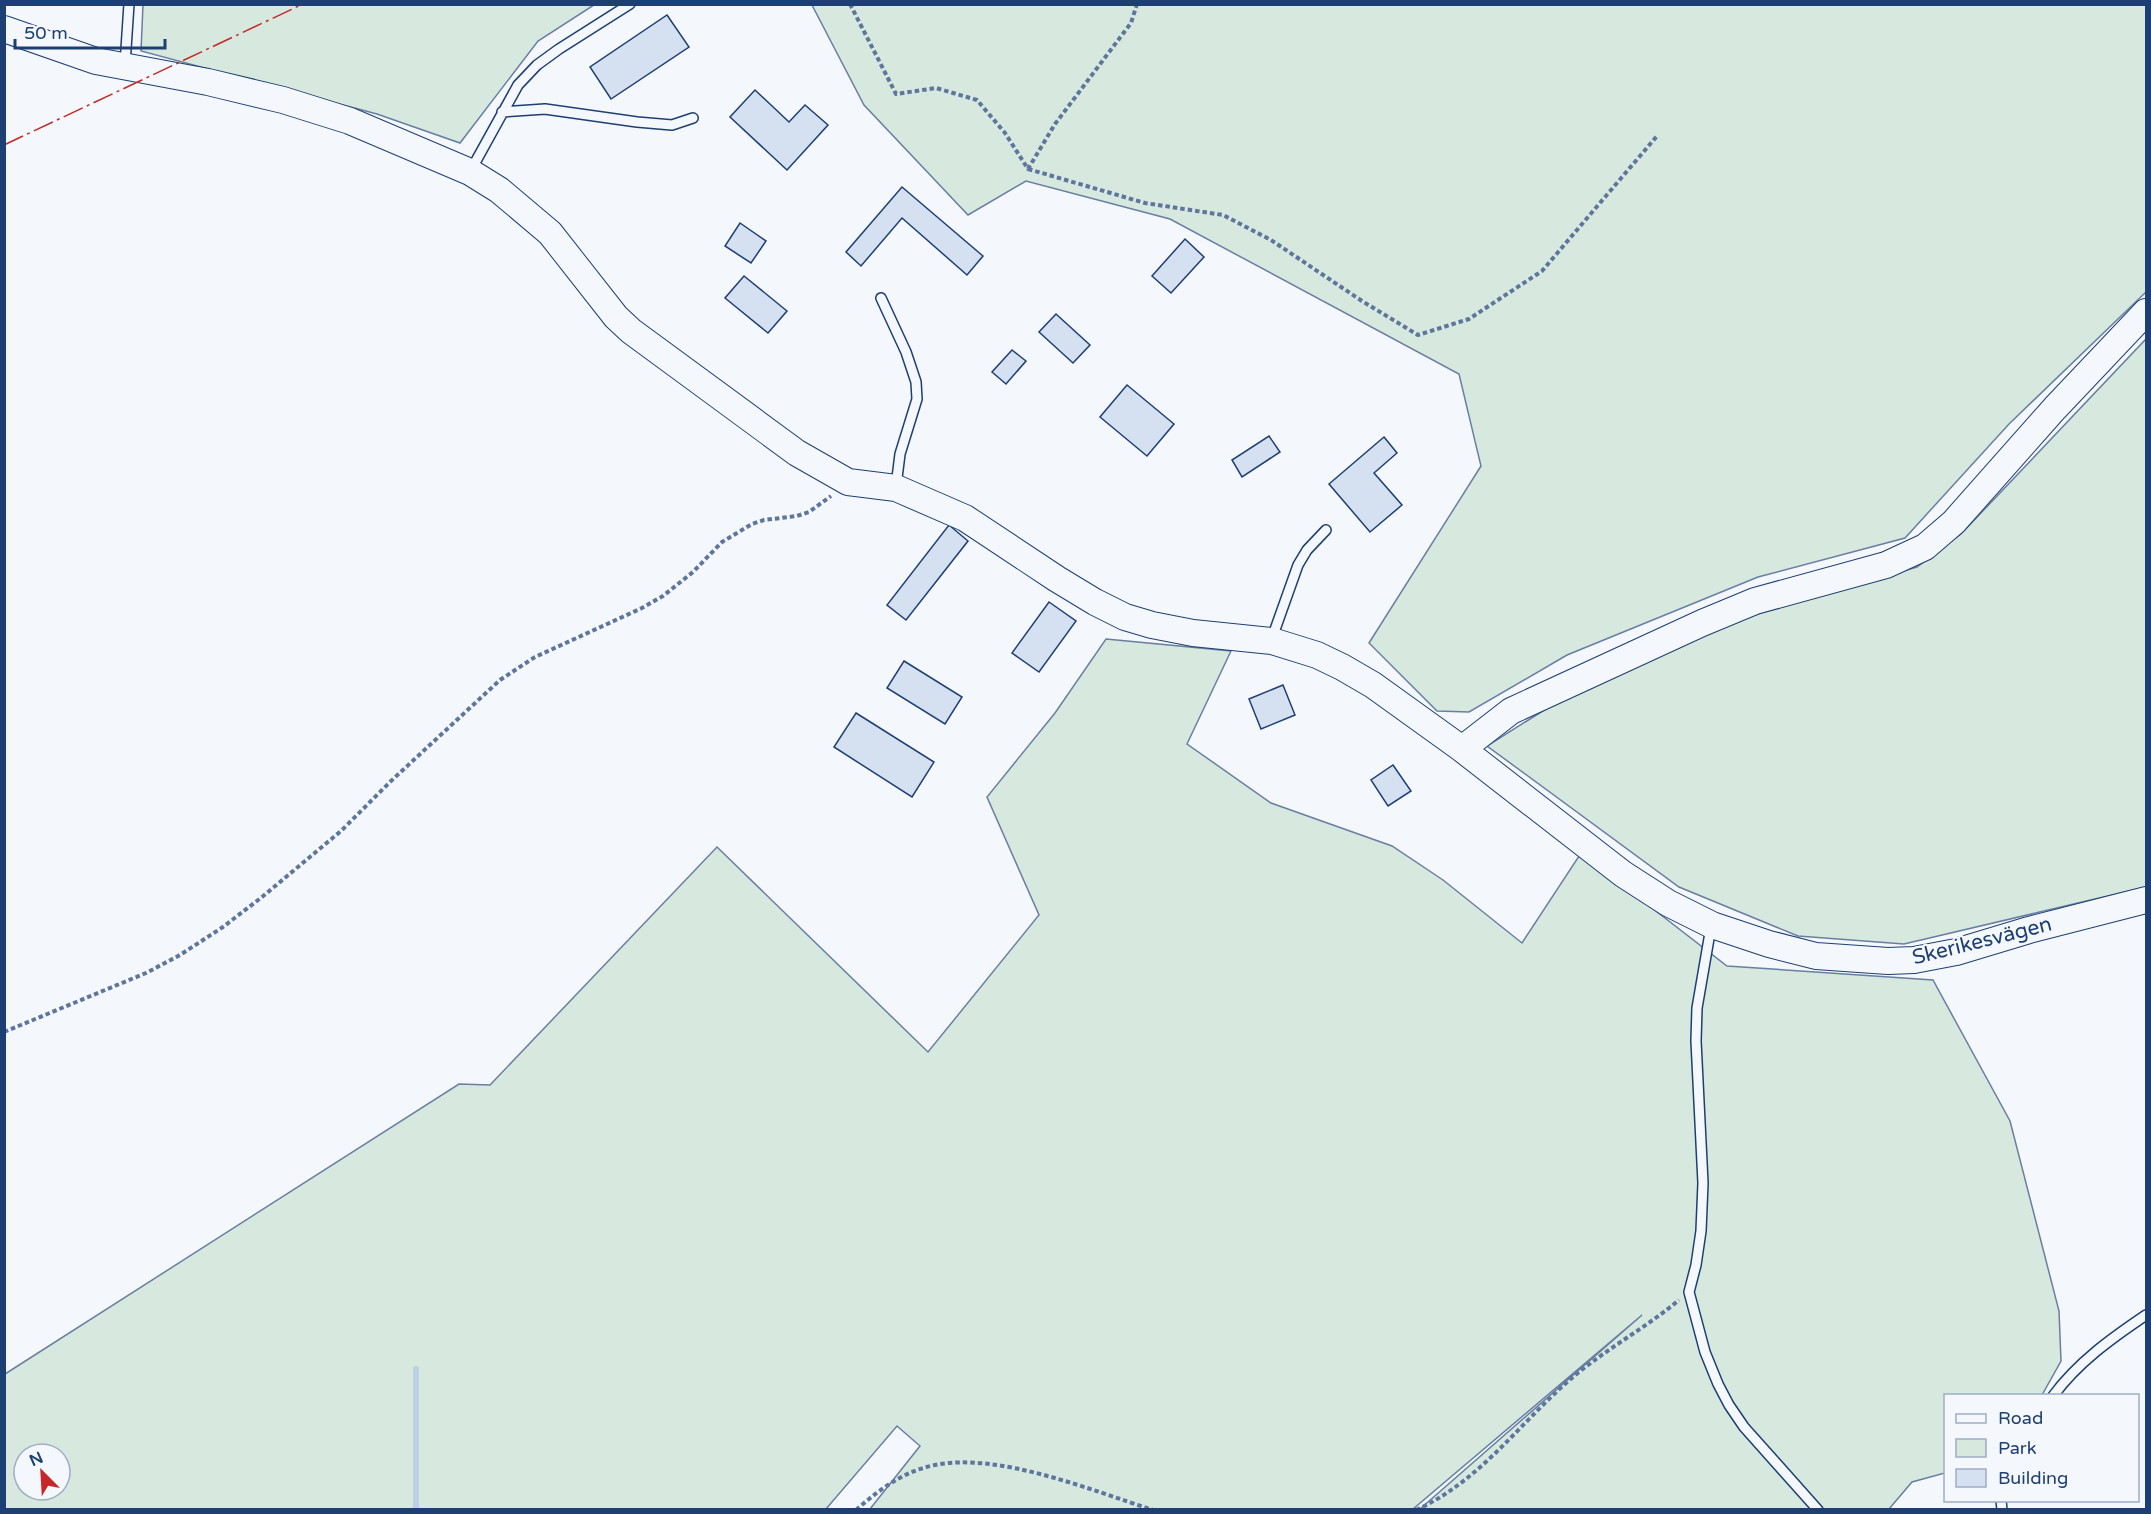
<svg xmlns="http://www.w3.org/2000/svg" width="2151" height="1514" font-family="'Varela Round',sans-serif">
<rect width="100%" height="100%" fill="#f4f7fb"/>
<path fill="#d7e8df" stroke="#687fa3" stroke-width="1.5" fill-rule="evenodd" d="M143,5h451l-56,36 -78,102 -83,-29 -236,-63z
M812,5h1334v287l-137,132 -104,114 -147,39 -191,78 -98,57 -32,-1 -68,-68 112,-177 -22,-92 -289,-155 -144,-38 -58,34 -104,-110z
M2146,339v548l-242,57 -106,-8 -119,-49 -192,-141 70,-44 184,-83 176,-52 44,-33z
M1106,639l125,12 -44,93 84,59 121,43 51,34 79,63 59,-90 146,113 206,14 77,141 49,190 2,50 -19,34 -96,1 -1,77 -33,9 -23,27h-469l222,-194 -229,194h-543l50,-63 -23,-20 -71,83 -821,1v-136l454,-290 31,1 227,-238 211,205 111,-137 -52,-118 68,-84zM24,1454h36v36h-36z"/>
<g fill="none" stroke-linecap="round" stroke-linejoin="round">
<path stroke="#bed0e5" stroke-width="6" d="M416,1510v-141"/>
</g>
<path fill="#d5e0f0" stroke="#1d3f73" stroke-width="1.5" d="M667,15l22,32 -78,52 -21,-32z
M755,90l34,32 16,-17 23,20 -41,45 -57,-53z
M902,187l81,69 -16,19 -65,-57 -41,48 -15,-14z
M740,223l26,18 -15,22 -26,-17z
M1185,239l19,18 -33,36 -19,-17z
M744,276l43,35 -19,22 -43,-35z
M1056,314l34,31 -17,18 -34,-31z
M1012,350l14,11 -20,23 -14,-12z
M1127,385l47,39 -27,32 -47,-39z
M1269,436l11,16 -38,25 -10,-17z
M1384,437l13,16 -23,20 28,32 -32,27 -41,-48z
M949,525l19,16 -62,79 -19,-15z
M1049,602l27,19 -37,51 -27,-19z
M904,661l58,36 -17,27 -58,-36z
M1283,685l12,30 -34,14 -12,-30z
M856,713l78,49 -22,35 -78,-50z
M1393,765l18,26 -23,15 -17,-26z"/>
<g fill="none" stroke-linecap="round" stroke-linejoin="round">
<defs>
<path id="lane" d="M125,64l4,-60
M502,112l43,-3 92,13 35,3 21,-7
M471,170l47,-85 19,-20 22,-16 71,-45
M881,298l25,54 10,30 1,17 -17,55 -4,32
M1272,638l26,-73 9,-15 19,-20
M1711,927l-14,81 -1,33 7,142 -2,48 -5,34 -7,27 16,60 13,32 11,21 15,22 74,83
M2053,1396c25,-34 59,-58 93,-81
M2001,1500l1,10"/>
<path id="secondary" d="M4,29l92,32 112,21 75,18 67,21 120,51 29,18 51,43 66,84 15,14 166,122 51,29 48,6 69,30 92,61 38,23 30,15 27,8 41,8 79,8 45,14 25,12 31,18 89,64 161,125 45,29 44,22 57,19 47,12 72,5 26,-1 42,-8 73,-22 117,-30
M1462,749l49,-38 191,-88 53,-22 131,-36 39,-18 29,-25 101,-114 91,-96"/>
</defs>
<use href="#lane" stroke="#1d3f73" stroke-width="12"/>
<use href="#secondary" stroke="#1d3f73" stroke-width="28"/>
<path stroke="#5e769c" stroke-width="4" stroke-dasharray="4.5 3" stroke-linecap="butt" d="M850,4l46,90 40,-6 41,12 28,33 23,36 27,-45 76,-101 6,-19
M1028,169l117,34 78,12 48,25 91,61 56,34 51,-16 73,-48 115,-135
M4,1032l142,-59 34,-18 43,-28 39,-30 79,-66 50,-50 109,-101 35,-23 107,-49 21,-12 30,-24 29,-30 30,-18 12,-4 33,-4 12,-4 22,-16
M856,1510c24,-21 48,-39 79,-45 63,-13 156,25 218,45
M1416,1510c62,-28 100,-82 149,-126 34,-31 78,-54 114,-84"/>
<use href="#lane" stroke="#f4f7fb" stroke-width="9"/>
<use href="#secondary" stroke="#f4f7fb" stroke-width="26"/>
<path stroke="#c62828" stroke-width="1.5" stroke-dasharray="21 4.5 3 4.5" stroke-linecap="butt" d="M4,145l299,-141"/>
</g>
<g text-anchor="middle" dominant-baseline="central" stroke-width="4.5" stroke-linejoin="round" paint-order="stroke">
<g font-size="21" fill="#1d3f73" stroke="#f4f7fb">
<text transform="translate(1982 941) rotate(-14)">Skerikesvägen</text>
</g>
</g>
<rect width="2151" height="1514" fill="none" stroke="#1d3f73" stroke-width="12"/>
<rect x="1944" y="1394" width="195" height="108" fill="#f4f7fb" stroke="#9eadc5" stroke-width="1.5"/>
<rect x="1956" y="1414" width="30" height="9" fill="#f4f7fb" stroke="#9eadc5" stroke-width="1.5"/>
<text x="1998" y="1424" font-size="18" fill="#1d3f73">Road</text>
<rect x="1956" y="1439" width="30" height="18" fill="#d7e8df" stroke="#9eadc5" stroke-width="1.5"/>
<text x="1998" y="1454" font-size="18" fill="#1d3f73">Park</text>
<rect x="1956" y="1469" width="30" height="18" fill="#d5e0f0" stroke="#9eadc5" stroke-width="1.5"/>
<text x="1998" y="1484" font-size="18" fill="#1d3f73">Building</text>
<g transform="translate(42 1472) rotate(336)"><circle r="28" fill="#f4f7fb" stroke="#9eadc5" stroke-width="1.5"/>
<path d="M0-4.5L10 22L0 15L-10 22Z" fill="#c62828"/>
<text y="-9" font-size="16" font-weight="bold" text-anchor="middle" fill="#1d3f73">N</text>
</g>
<path d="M15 39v9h150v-9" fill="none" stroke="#1d3f73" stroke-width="3"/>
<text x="24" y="39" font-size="18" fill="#1d3f73" stroke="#f4f7fb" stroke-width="4.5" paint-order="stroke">50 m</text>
</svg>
